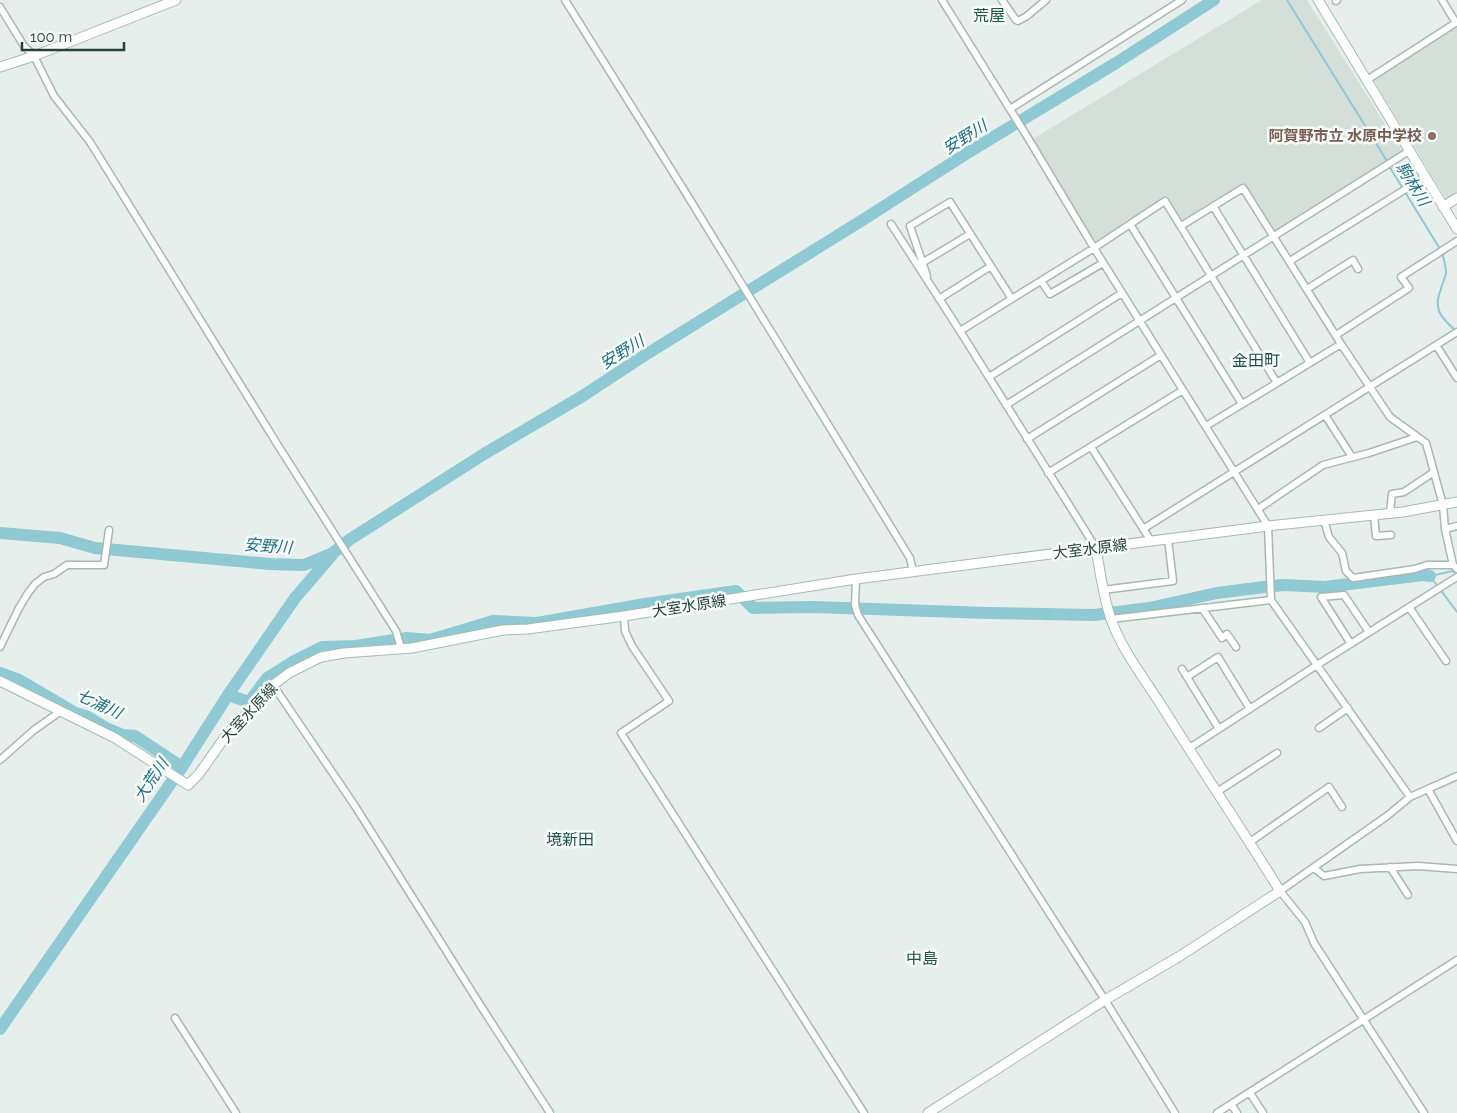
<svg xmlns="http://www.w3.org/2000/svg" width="1457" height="1113" font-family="Raleway,'Noto Sans JP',sans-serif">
<rect width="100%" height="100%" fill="#e6efeb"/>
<path fill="#d4dfda" d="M1262,0h45l95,151 -127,82 -32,-49 -61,38 -16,-24 -71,44 -64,-102z
M1457,27v166l-11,6 -73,-120z"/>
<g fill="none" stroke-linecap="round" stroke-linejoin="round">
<path stroke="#8ec9d4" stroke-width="2" d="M1287,0l100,161
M1389,166l51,83
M1442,253c2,7 4,13 4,20 -1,5 -4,11 -5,16 -8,19 -1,28 14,41
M1457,574l-4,-3 -23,5 27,36"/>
<path stroke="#8ec9d4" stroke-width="12" d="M0,533l60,5 35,10 175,16 34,1 29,-12 16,-13 135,-86 97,-57 61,-40 219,-136 108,-69 147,-89 98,-63
M0,673l19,7 41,24 15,9 11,3 20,12 17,7 12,1 47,31
M228,695l21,7 18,-24 27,-17 28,-14 34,-1 51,-8 23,2 63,-19 44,2 108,-19 91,-13 17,17 61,-1 174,6 106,2 55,-7 68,-15 47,-6 20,-2 41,2 98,-12 7,1
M0,1029l182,-262 46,-72 67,-97 37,-43"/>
<defs>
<path id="street" d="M565,0l119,190 226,368 3,14
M942,0l86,138 66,110 174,278 3,74 139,197
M1002,0l14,20 2,1 9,-5 19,-16
M1442,0l14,23
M1336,1l1,-1
M0,7l24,39 10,10 20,40 36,46 189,305 117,184 5,17
M1367,80l90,-58
M1010,109l172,-109
M1213,206l97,157
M891,224l69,107 136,217
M1130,224l112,180
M1181,226l62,-38 98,156 49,73 36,26 17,62 2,24 8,36 4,4
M1290,261l135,-84
M922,263l48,-29
M927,276l-17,-50 40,-24 62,97
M1041,281l9,13 53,-31
M1307,289l46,-29 5,9
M939,299l52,-33
M960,331l134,-83 71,-47 112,182
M1336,335l73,-47 -8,-11 56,-36
M1436,345l21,33
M989,377l133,-84
M1006,405l403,-254
M1325,415l27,42
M1206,426l135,-82
M1027,439l134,-84
M1091,447l60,94
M1048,473l135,-83
M1258,509l65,-44 46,-12 48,-16
M1390,513l2,-19 12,-2 30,-20
M1374,515l2,21 15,-1
M1324,520l5,17 13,16 4,18 7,7 62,-9 12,-4h26
M1143,529l314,-197
M1445,529l12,-3
M856,579l-1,26 3,10 247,385 70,113
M1103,590l70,-9 -5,-42
M1409,607l37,54
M1202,608l20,30 5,-4 9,13
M624,616l1,15 7,15 37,55 -48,32 243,380
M1111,619l160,-19
M1351,644l-30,-47 23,-2 25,37
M0,647l19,-39 9,-15 7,-9 9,-7 10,-3 13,-9h37l5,-35
M1182,669l37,60
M1187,677l31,-20 32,52
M273,685l82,121 129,205 66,102
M1319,728l29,-20
M1188,749l129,-84 140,-88
M0,760l34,-30 27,-19
M1428,789l29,52
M1217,792l60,-39
M1250,842l79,-55 13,20
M1390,867l18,28
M1314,868l10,8 36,-7 58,-3 39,3
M175,1018l61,95
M1250,1093l13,20
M1231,1104l6,9
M1217,1113l240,-153
M1424,1113l-110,-170 -9,-21 -25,-31 107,-75 23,-19 47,-21"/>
<path id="secondary" d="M1318,0l139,229
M0,67l34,-11 142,-56
M1443,207l14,-9
M0,681l115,57 73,47 11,-11 26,-37 48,-52 16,-12 32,-16 23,-4 68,-5 91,-18 25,-1 96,-13 232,-37 412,-53 135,-14 54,-10
M928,1113l177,-113 75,-44 100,-65c-38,-62 -79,-122 -117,-183 -18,-29 -41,-57 -52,-89 -8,-23 -11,-48 -15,-71"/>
</defs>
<use href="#street" stroke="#a8b8b2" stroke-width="9"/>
<use href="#secondary" stroke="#a4bbb3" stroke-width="11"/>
<use href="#street" stroke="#fff" stroke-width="6"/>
<use href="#secondary" stroke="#fff" stroke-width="9"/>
</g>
<circle fill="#8d6e63" stroke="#f7fbf9" stroke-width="2" cx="1432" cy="136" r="5"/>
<g text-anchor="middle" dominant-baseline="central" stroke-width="5" stroke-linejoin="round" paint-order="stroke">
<g font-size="15" font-weight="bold" fill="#785e54" stroke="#f7fbf9" text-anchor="end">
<text x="1422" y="136">阿賀野市立 水原中学校</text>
</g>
<g font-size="15" fill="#24423a" stroke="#f7fbf9">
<text transform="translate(1090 549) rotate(-7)">大室水原線</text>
<text transform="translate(689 606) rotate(-9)">大室水原線</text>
<text transform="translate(249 713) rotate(-47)">大室水原線</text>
</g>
<g font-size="16" fill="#1f5548" stroke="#f7fbf9">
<text x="989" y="15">荒屋</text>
<text x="1256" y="360">金田町</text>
<text x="570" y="839">境新田</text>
<text x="922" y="958">中島</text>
</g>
<g font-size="16" font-style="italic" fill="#1c6f80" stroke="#f7fbf9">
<text transform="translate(965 137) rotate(-32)">安野川</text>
<text transform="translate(1413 184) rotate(58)">駒林川</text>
<text transform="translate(622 352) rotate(-32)">安野川</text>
<text transform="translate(268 546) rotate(4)">安野川</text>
<text transform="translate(99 704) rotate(25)">七浦川</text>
<text transform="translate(151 780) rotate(-56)">大荒川</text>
</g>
</g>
<path d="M22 42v8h102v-8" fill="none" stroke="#24423a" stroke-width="2.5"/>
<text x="30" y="42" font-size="15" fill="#24423a" stroke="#f7fbf9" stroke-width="4" paint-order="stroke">100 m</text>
</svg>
